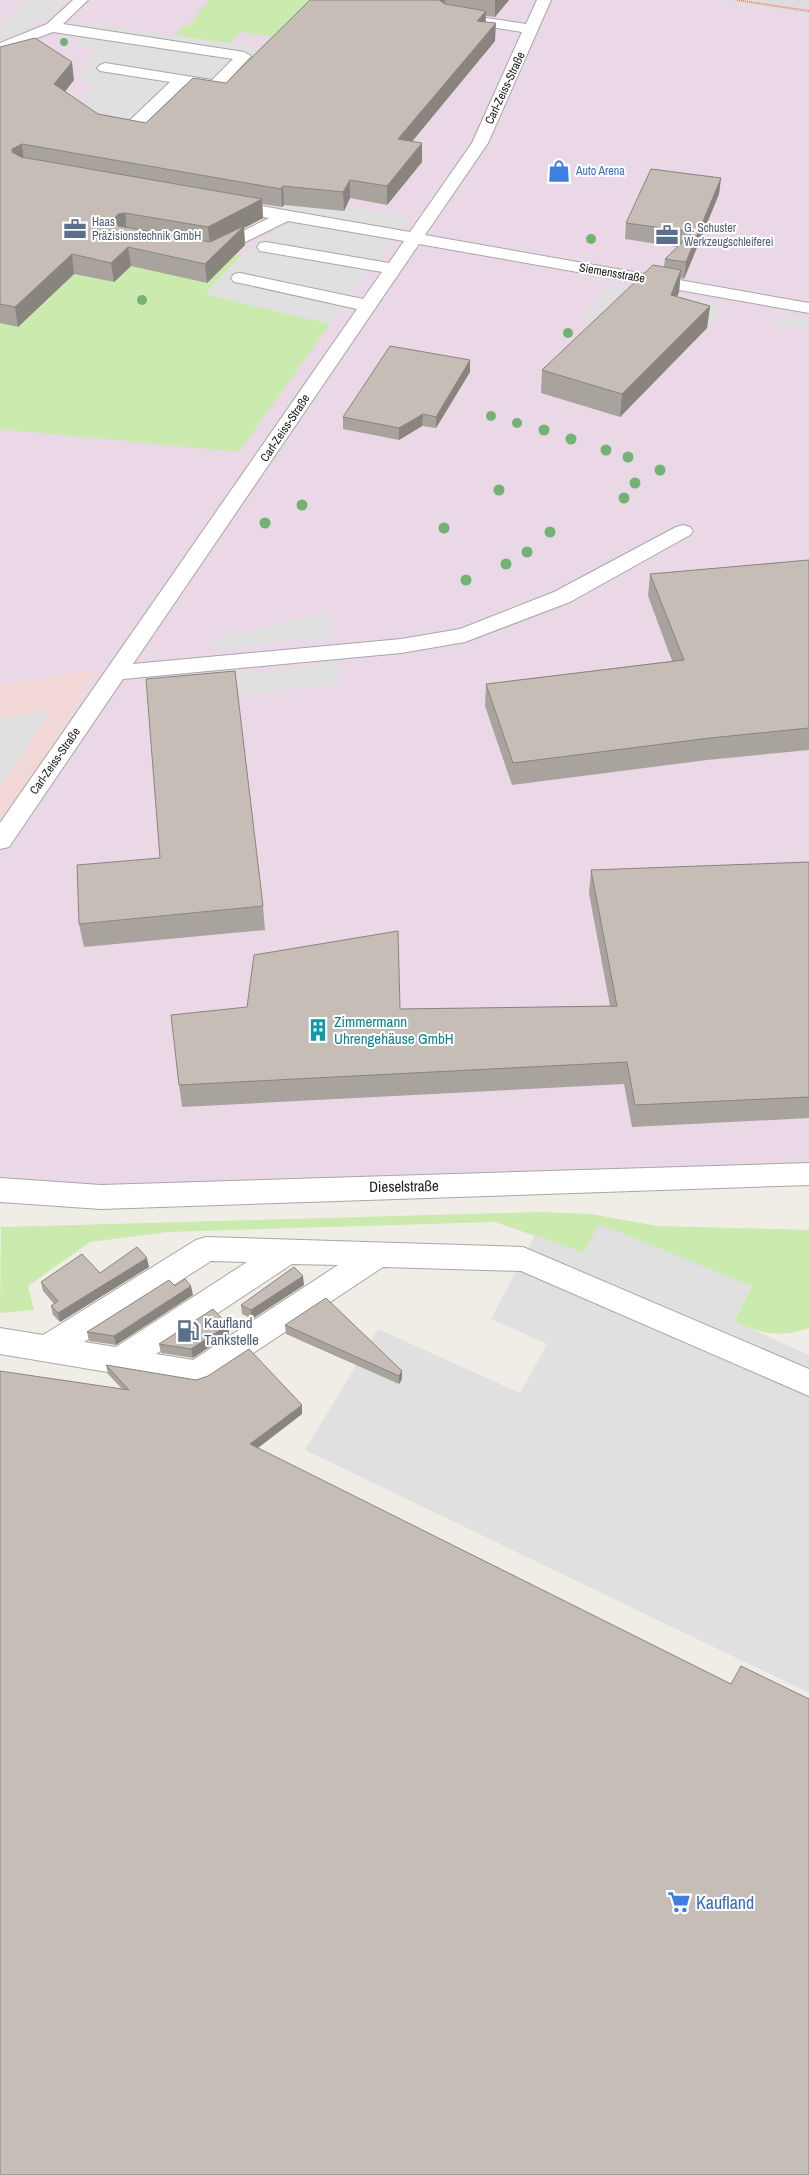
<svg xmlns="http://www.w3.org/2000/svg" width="809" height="2175" font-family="'Archivo Narrow',sans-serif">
<rect width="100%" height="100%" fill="#f0ede6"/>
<path fill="#dedddd" d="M717,0h92v15l-43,-7z"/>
<path fill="#f1d7d6" d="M98,668l-98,164v-147z"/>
<path fill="#ead8e6" d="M0,0h717l92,15v1152l-809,27v-362l98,-163 -98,16z"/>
<path fill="#cbeaad" d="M209,0h119l-38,39 -49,-7 -11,11 -54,-7 6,-10 5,1z
M243,254l-38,40 125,30 -91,128 -239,-23v-106l74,-49 39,8 18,-16 97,-8z
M540,1212l51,2 66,12 152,4v98c-29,10 -48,6 -75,-7l18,-35 -169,-33 -88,-31 -327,10 -78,10 -62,44 6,24 -34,3 1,-86z"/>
<path fill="#e0e0e0" d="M27,0h40l-16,15 -32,18 -19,5v-11z
M73,22l206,28 -131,91 -92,-17 39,-38 -20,-6 13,-16 -4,-1 13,-15 -23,-3 4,-8 -22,-3z
M104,165l305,52 -79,107 -125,-30 38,-40 38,-26 -45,-7z
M612,284l111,20 -7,15 -9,9 -76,-22 -23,22 -28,-9z
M779,315l30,5v11l-33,-6z
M331,612l3,24 -121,14 -1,-11z
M337,663l4,21 -103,11 -1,-4 -91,13 -3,-19z
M52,711l-52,76v-68z
M599,1224l153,62 -18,35 75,34v338l-504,-243 73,-121 142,64 27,-49 -56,-25 44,-84 48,18z"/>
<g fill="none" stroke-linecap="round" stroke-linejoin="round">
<defs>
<path id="minor" d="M73,0h15l-25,24 181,28 7,4 -30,32 -5,2 -31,-5 -45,43h-12l-2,-3 2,-3 42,-40 -70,-11 -3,-3 3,-3 5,-2 107,17 21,-21 -180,-27 -53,20v-9l47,-19z
M537,0h14l-63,143 -63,92 384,68v10l-390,-69 -286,420 268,-25 59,-10 94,-37 122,-65 7,-2 7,2 3,4 -3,4 -120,67 -105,40 -64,11 -278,26 -114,168 -9,2v-26l357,-514 -117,-26 -6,-1 -3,-4 3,-4 6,-1 123,26 19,-27 -116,-20 -6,-1 -3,-4 3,-4 6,-1 123,21 15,-22 -116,-20 -77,38 -6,-1 -3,-4 3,-4 64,-32 -42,-8 -6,-1 -2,-4 2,-4 6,-1 183,32 62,-89 50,-111 -63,-10 -7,-4 7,-4 67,10z
M809,1163v22l-708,24 -101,-7v-24l101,7z
M206,1237l317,10 286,122v27l-288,-125 -138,-4 -175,116 -11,4 -197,-33v-26l43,7 153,-95zM211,1261l36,1 -131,85 -32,-5zM292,1264l46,1 -145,95 -37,-6z"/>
</defs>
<use href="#minor" stroke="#a7a7a7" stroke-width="2"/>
<path stroke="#fa7d6e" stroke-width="2" stroke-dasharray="1 1" stroke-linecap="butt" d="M737,0l72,11"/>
<use href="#minor" fill="#fff" fill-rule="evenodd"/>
</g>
<g fill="#73b174">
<circle cx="64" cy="42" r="4"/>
<circle cx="591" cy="239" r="5"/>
<circle cx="142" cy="300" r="5"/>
<circle cx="568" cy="333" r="5"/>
<circle cx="491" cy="416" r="5"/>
<circle cx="517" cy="423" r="5"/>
<circle cx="544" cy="430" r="5.5"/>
<circle cx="571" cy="439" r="5.5"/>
<circle cx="606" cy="450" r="5.5"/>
<circle cx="628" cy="457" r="5.5"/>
<circle cx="660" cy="470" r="5.5"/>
<circle cx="635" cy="483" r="5.5"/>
<circle cx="499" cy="490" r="5.5"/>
<circle cx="624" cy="498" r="5.5"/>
<circle cx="302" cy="505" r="5.5"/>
<circle cx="265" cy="523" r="5.5"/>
<circle cx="444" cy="528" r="5.5"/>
<circle cx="550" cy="532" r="5.5"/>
<circle cx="527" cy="552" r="5.5"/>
<circle cx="506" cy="564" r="5.5"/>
<circle cx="466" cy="580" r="5.5"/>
</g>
<path fill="#a9a39d" d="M310,0h199l-14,17 -9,-1v6l9,19 -83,101 10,20 -35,43 -37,-7 -6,13 -60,-6 -2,2 -20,-3 1,14 -19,10 1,17 -38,38 -76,-17 -17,16 -40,-8 -56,53 -18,-4v-276l74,33 -9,12 33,22 48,9 80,-40z
M721,178l-2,16 -35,85 -4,-1 -1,14 -2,5 33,9 -3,22 -87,89 -79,-24 1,-23 122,-103 1,-8 13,-12 -53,-8 1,-16z
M470,372l-34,56 -14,-2 -23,14 -56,-11v-12z
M809,560v190l-102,10 -195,25 -27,-79 1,-22 186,-23 -24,-65 2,-22z
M809,862v256l-177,9 -8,-43 -442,23 -3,-22 221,-76 210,-3 -21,-113 2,-23z
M263,906l2,24 -181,17 -5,-23z
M149,1267l-89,55 -7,-7 -2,-9 3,-2 -11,-13 -2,-9 59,-9z
M304,1285l-52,34 -10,-5 -1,-9z
M175,1286l18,9 -77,50 -27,-4 -2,-9z
M228,1325l1,9 -36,24 -32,-5 -2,-9z
M285,1325l117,46v8l-3,5 -113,-50z
M106,1365l196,49 -44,34 551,727 -687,-786 -14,-15z"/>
<path fill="#8a847f" d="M436,0h9v10z
M495,0h14l-14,17z
M486,11l-1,17 -8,-7z
M496,23l-1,18 -97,117v-19z
M72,62l2,18 -18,22 -2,-18z
M422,143v19l-35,43v-19z
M22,144l2,18 -12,-10v-3z
M721,178l-2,16 -35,85 2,-17z
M350,180v18l-6,13 -1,-19z
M283,186l1,19 -2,2 -1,-18z
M262,199l1,19 -19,10 1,17 -38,38 -2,-19 5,-18 -2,-19z
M125,213l2,19 -6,1 -7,-14 4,-5z
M128,247l3,19 -17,16 -3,-19z
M72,254l2,20 -56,53 -3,-20z
M681,270l-2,22 -11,25 3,-22z
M710,306l-3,22 -87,89 2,-23z
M470,360v12l-34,56v-11z
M423,414l-1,12 -23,14v-12z
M147,1258l2,9 -89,55 -2,-9z
M303,1276l1,9 -52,34 -1,-9z
M191,1286l2,9 -77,50 -2,-9z
M228,1325l1,9 -36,24 -2,-9z
M402,1371v8l-3,5v-8z
M302,1405v9l-51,39 -1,-9z"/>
<path fill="#c5bdb6" stroke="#8a847f" d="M310,0h129l6,4 41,7 -9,10 19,2 -98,116 24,4 -35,43 -37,-6 -7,12 -60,-6 -2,3 -259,-45 -10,5v3l9,5 241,42 -54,28 -83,-14 -7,1 -4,5 4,7 92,16 34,-16 -39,38 -77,-17 -17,16 -39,-9 -57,53 -15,-3v-257l35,-9 37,24 -18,22 44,30 48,9 47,-45 33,5z
M651,169l70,9 -35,84 -21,-3 28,-27 -67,-9z
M653,265l28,5 -10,25 39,11 -88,88 -80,-24z
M390,346l80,14 -34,57 -13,-3 -24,14 -56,-11z
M809,560v168l-99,10 -197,25 -27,-79 198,-24 -34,-86z
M235,671l28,235 -184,18 -2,-59 83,-7 -14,-179z
M809,862v235l-174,8 -8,-43 -448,23 -8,-70 76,-8 7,-52 144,-24 2,78 217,-3 -26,-136z
M137,1247l10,11 -89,55 -7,-7 7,-5 -17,-19 41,-28 18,19z
M294,1267l9,9 -52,34 -10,-5z
M185,1279l6,7 -77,50 -27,-4 82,-52 6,6z
M326,1298l76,73 -3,5 -114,-51z
M213,1309l15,16 -37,24 -32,-5z
M249,1349l53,56 -52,39 481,240 10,-18 68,33v476h-809v-804l129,19 -23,-25 90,15 12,-4z"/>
<defs>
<symbol id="shop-bare" viewBox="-9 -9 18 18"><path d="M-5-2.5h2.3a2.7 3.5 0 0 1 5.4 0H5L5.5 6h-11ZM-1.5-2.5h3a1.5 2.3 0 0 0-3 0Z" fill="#3f7fe0" stroke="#fff" stroke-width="2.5" paint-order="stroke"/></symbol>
<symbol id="office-bare" viewBox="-9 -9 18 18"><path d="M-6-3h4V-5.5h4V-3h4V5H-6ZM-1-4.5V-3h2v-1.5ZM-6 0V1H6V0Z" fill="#5c6f8a" stroke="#fff" stroke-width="2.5" paint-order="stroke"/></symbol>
<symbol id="building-bare" viewBox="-9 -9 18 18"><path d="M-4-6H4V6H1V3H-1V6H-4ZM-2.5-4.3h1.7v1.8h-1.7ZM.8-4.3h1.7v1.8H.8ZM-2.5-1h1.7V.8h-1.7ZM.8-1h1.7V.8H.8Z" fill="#0f9aa8" stroke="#fff" stroke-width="2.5" paint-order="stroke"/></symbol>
<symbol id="fuel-bare" viewBox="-9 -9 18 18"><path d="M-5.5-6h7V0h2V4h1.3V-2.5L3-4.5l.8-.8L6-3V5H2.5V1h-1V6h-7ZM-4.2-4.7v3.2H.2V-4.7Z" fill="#5c6f8a" stroke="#fff" stroke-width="2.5" paint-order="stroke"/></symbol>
<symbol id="supermarket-bare" viewBox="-9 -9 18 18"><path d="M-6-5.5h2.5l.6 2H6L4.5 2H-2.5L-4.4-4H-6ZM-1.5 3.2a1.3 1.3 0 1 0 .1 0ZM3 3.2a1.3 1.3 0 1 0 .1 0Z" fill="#3f7fe0" stroke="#fff" stroke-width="2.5" paint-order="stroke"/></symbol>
</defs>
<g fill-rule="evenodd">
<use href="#shop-bare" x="543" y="155" width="32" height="32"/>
<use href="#office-bare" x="59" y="213" width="32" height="32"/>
<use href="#office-bare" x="651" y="219" width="32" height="32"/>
<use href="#building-bare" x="302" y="1014" width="32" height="32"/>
<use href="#fuel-bare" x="172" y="1315" width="32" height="32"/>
<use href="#supermarket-bare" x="663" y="1886" width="32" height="32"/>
</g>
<g text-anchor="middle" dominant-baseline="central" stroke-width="4" stroke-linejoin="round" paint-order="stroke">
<g font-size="12" fill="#202020" stroke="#fff">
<text transform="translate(505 88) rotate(-65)">Carl-Zeiss-Straße</text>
<text transform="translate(612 273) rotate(10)">Siemensstraße</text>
<text transform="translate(285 428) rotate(-56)">Carl-Zeiss-Straße</text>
<text transform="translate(55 761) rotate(-55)">Carl-Zeiss-Straße</text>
</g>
<g font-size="12" fill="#366cbe" stroke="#fff" text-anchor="start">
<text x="576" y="171">Auto Arena</text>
</g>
<g font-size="12" fill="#4e5e75" stroke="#fff" text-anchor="start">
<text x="92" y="222">Haas<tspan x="92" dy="14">Präzisionstechnik GmbH</tspan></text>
<text x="684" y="228">G. Schuster<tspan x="684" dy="14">Werkzeugschleiferei</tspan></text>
</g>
<g font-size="15" fill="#0d838f" stroke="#fff" text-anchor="start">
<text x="334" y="1021">Zimmermann<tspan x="334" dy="17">Uhrengehäuse GmbH</tspan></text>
</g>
<g font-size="15" fill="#202020" stroke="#fff">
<text transform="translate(404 1186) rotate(-1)">Dieselstraße</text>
</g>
<g font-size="15" fill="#4e5e75" stroke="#fff" text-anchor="start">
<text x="204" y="1322">Kaufland<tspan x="204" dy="17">Tankstelle</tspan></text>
</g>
<g font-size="18" fill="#366cbe" stroke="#fff" text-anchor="start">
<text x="696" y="1902">Kaufland</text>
</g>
</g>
</svg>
